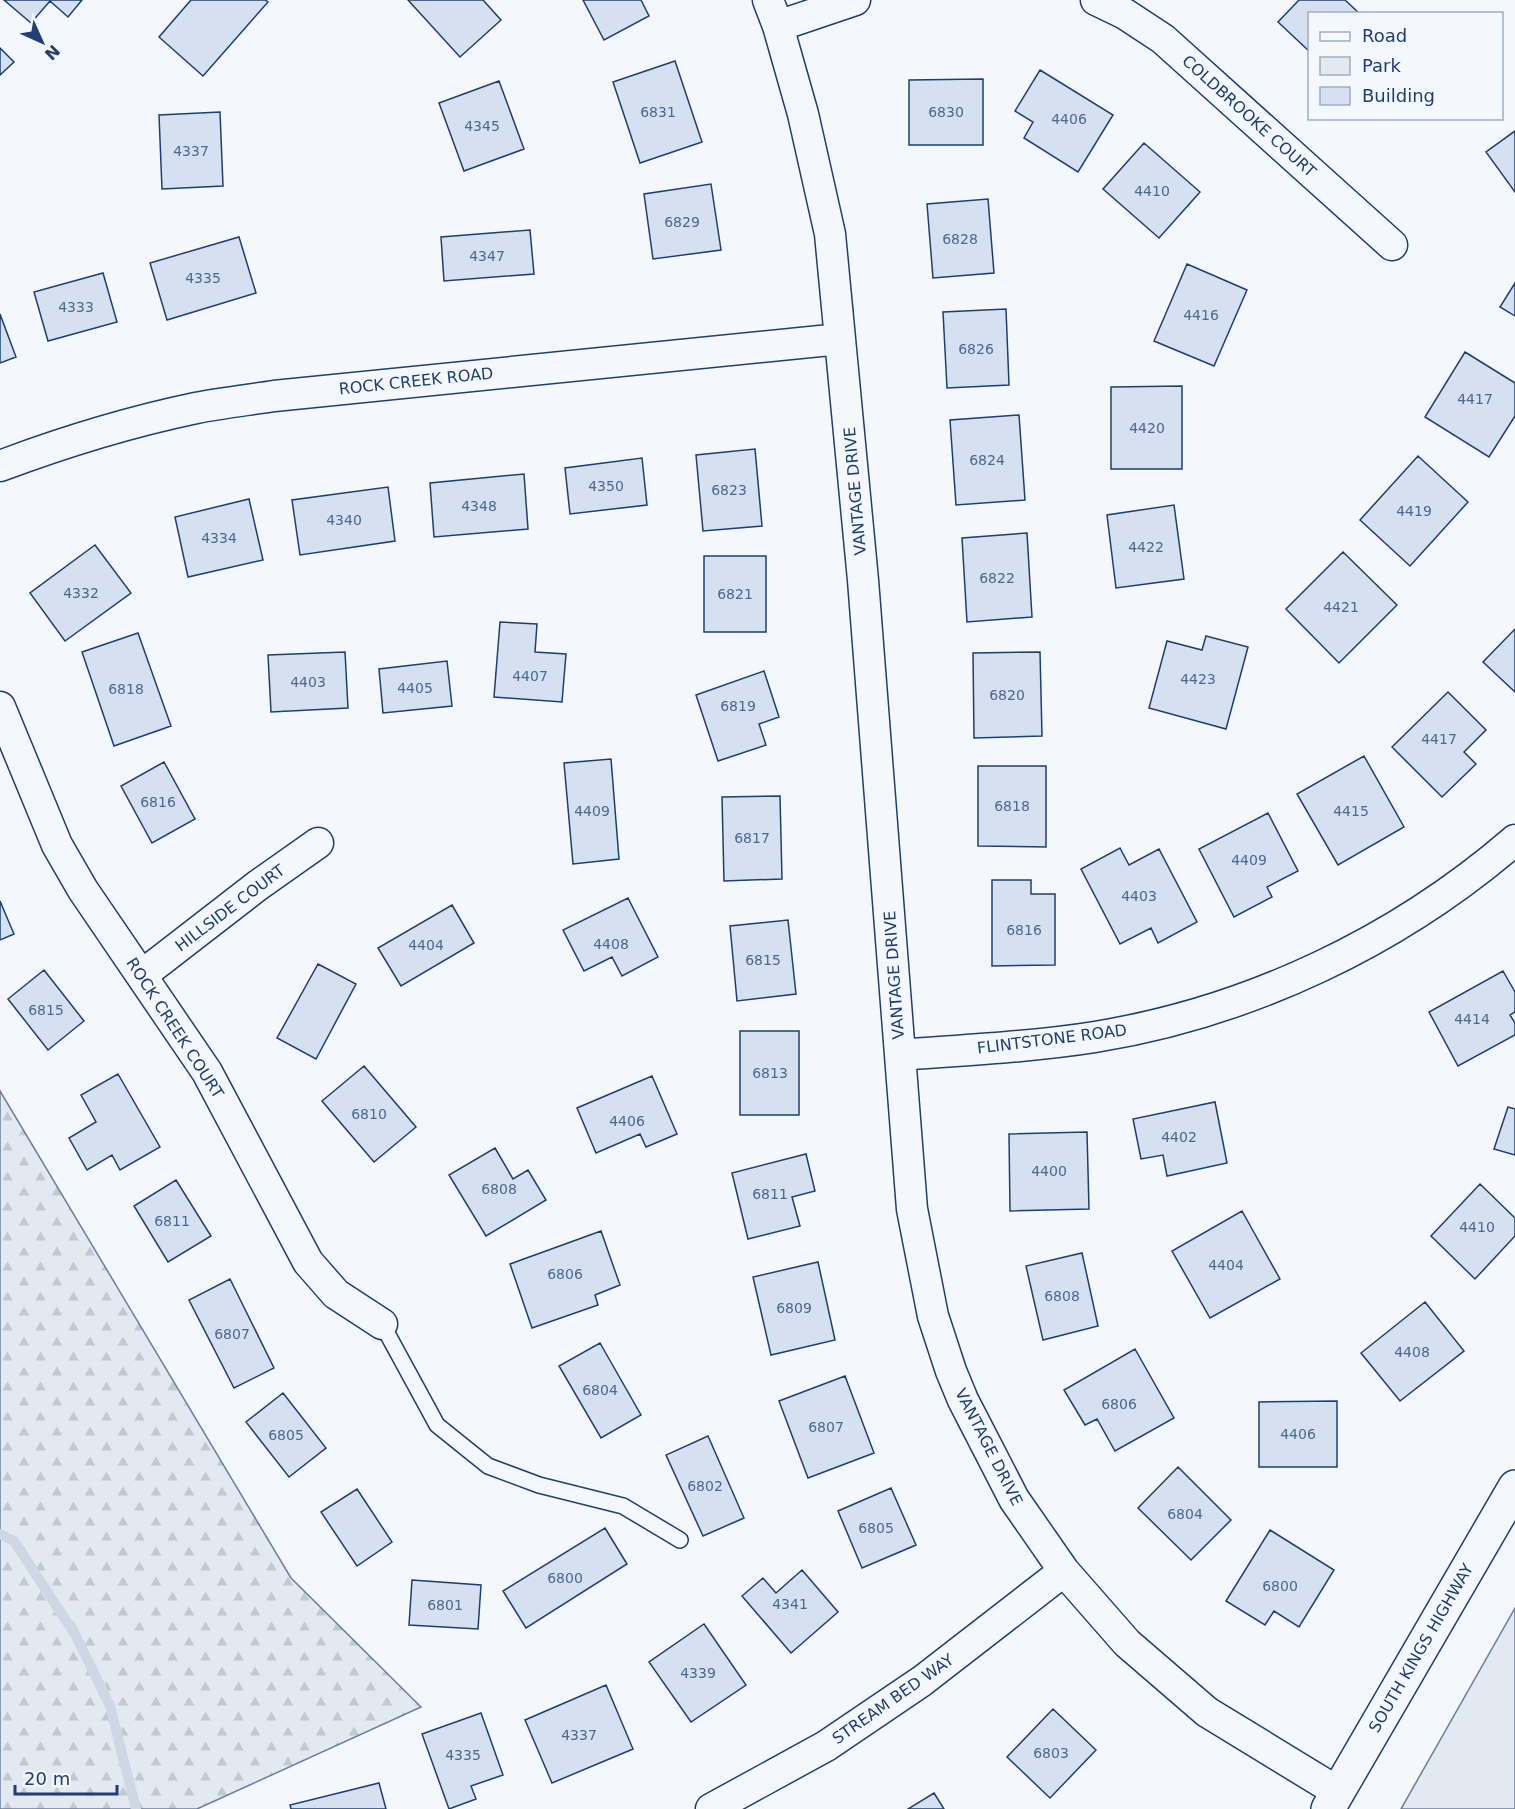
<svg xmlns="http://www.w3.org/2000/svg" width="1515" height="1809" font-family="'DejaVu Sans',sans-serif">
<defs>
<pattern id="forest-firs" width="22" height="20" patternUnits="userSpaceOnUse" patternTransform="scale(1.5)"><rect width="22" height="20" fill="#e3e9f0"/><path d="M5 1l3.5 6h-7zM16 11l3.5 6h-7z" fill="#c2c9d1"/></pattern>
</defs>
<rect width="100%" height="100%" fill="#f4f7fb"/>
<path fill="url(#forest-firs)" stroke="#687fa3" stroke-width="1.5" d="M0,1091l291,487 130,129 -224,102h-197z"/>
<path fill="#e3e9f0" stroke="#687fa3" stroke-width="1.5" d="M1515,1608v201h-114z"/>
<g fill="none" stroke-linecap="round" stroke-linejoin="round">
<path stroke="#cfd7e4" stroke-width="10" d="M0,1534l14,7 62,95 34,70 26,103"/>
</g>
<path fill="#d5e0f0" stroke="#1d3f73" stroke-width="1.5" d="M4,0h78l-14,17 -18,-16 -19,22z
M191,0h74l3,2 -65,74 -44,-39z
M408,0h75l18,20 -41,37z
M583,0h58l8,16 -45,24z
M1299,0h46l15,14h-50v38l-32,-30z
M0,48l14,14 -14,13z
M675,61l27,81 -62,21 -27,-81z
M1040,70l73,45 -35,57 -54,-34 9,-16 -18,-11z
M983,79v66h-74v-65z
M499,81l25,68 -60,22 -25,-68z
M220,112l3,74 -61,3 -3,-74z
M1515,131v61l-29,-40z
M1144,143l56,49 -41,46 -56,-49z
M711,184l10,66 -68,9 -9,-65z
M988,199l6,74 -61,5 -6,-74z
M530,230l4,44 -90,7 -3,-44z
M239,237l17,56 -89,27 -17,-57z
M1187,264l60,26 -33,76 -60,-25z
M103,273l14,49 -69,19 -14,-49z
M1515,283v33l-15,-9z
M1006,309l3,76 -62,3 -4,-76z
M0,314l16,43 -16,6z
M1465,352l50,31v33l-26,41 -64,-40z
M1182,386v83h-71v-82z
M1019,415l6,85 -69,5 -6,-85z
M755,449l7,77 -59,5 -7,-76z
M1418,456l50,46 -58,64 -50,-46z
M642,458l5,47 -77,9 -5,-46z
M524,474l4,55 -94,8 -4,-54z
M388,487l7,54 -95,14 -8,-55z
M249,499l14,61 -75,17 -13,-60z
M1174,505l10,74 -68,9 -9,-73z
M1027,533l5,84 -65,5 -5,-84z
M95,545l36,48 -66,48 -35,-48z
M1343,552l54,53 -58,58 -53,-54z
M704,556h62v76h-62z
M500,622l37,2 -2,28 31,2 -4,48 -68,-5z
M1515,629v63l-32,-30z
M138,633l33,93 -57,20 -32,-94z
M1206,636l42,11 -22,82 -77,-21 18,-67 35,9z
M345,652l3,56 -77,4 -3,-57z
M1040,652l2,84 -68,2 -1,-85z
M447,661l5,45 -69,7 -4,-44z
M764,671l15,46 -20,7 7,21 -48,16 -22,-66z
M1448,692l38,38 -22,22 12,12 -34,33 -50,-50z
M1364,756l40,71 -66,38 -41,-71z
M611,759l8,100 -46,5 -9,-101z
M164,762l31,57 -43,24 -31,-57z
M978,766h68v81l-68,-1z
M780,796l2,83 -58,2 -2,-84z
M1268,813l30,58 -31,16 5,10 -38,20 -35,-68z
M1120,848l9,17 30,-16 38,73 -39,21 -7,-15 -31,16 -39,-75z
M992,880h39v14h24v71l-63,1z
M628,898l30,59 -36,19 -10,-19 -28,14 -21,-41z
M0,901l14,33 -14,6z
M452,905l22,38 -73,43 -23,-38z
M788,920l8,74 -59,7 -7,-75z
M318,964l38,20 -40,75 -39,-21z
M44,970l40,51 -36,29 -40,-51z
M1503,971l12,21v20l-5,3 5,8v12l-57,31 -29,-54z
M740,1031h59v84h-59z
M364,1066l52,61 -42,35 -52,-61z
M118,1074l42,73 -40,23 -8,-15 -25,15 -18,-32 27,-16 -15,-27z
M652,1076l25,58 -31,13 -6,-13 -44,19 -19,-45z
M1215,1102l12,61 -60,13 -4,-21 -22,4 -8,-40z
M1508,1107l7,2v46l-21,-6z
M1087,1132l2,77 -79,2 -1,-77z
M495,1148l18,31 15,-9 18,30 -60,36 -37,-61z
M806,1154l9,37 -23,6 8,29 -52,13 -16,-66z
M176,1180l35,56 -43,26 -34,-56z
M1480,1184l35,34v18l-40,43 -44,-43z
M1242,1211l38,68 -70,39 -38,-67z
M601,1231l19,54 -25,10 3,10 -66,23 -22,-64z
M1082,1253l16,73 -55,14 -17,-74z
M818,1262l17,78 -64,15 -18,-78z
M230,1279l44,89 -40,20 -45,-88z
M1425,1302l39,49 -64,50 -39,-48z
M600,1343l41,72 -40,23 -42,-72z
M1135,1349l39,69 -59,33 -18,-32 -12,6 -21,-35z
M845,1376l29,77 -66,25 -29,-77z
M283,1393l43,55 -37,29 -43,-55z
M1337,1401v66h-78v-65z
M708,1436l36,82 -41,18 -37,-81z
M1178,1467l53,53 -40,40 -53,-52z
M891,1488l25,57 -54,23 -24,-57z
M357,1489l35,53 -35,24 -36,-54z
M605,1528l22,36 -101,64 -23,-37z
M1270,1530l64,40 -35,57 -25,-16 -9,14 -39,-24z
M802,1570l36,42 -47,41 -49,-57 21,-18 13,15z
M412,1580l69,5 -3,44 -69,-4z
M704,1624l42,61 -55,37 -42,-60z
M606,1685l27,64 -81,34 -27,-63z
M1053,1709l43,41 -46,48 -43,-41z
M481,1713l22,62 -32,11 5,13 -27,10 -27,-75z
M379,1783l7,26h-95l-1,-4z
M934,1793l10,16h-36z"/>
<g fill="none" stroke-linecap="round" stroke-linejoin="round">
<defs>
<path id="service" d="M382,1324l55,101 51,41 51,19 84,21 57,34"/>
<path id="minor" d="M768,0l10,26 25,88 27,120 33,346 49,629 21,107 18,55 12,29 51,99 50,72 63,72 80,69 131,80
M1096,0l29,14 38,25 229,206
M778,26l77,-26
M0,466c64,-24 129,-44 196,-58 25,-5 52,-8 78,-12l566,-57
M0,707l57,138 26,45 124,182 101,190 28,32 46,30
M142,975l115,-89 61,-43
M900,1055c65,-5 131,-8 195,-18 154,-25 302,-95 420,-197
M711,1809l115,-63 96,-65 142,-110"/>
<path id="secondary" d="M1328,1809l187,-322"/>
</defs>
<use href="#service" stroke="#1d3f73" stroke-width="18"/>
<use href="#minor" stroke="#1d3f73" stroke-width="33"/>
<use href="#secondary" stroke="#1d3f73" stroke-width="36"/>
<use href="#service" stroke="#f4f7fb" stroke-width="15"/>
<use href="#minor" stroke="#f4f7fb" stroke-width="30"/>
<use href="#secondary" stroke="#f4f7fb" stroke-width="33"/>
</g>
<g text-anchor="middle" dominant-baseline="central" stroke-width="4.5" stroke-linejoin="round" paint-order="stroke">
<g font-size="14" fill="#4b6792">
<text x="658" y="112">6831</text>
<text x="946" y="112">6830</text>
<text x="1069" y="119">4406</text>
<text x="482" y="126">4345</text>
<text x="191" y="151">4337</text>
<text x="1152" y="191">4410</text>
<text x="682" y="222">6829</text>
<text x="960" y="239">6828</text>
<text x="487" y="256">4347</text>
<text x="203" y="278">4335</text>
<text x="76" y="307">4333</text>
<text x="1201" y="315">4416</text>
<text x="976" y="349">6826</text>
<text x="1475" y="399">4417</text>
<text x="1147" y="428">4420</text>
<text x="987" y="460">6824</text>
<text x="606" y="486">4350</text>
<text x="729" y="490">6823</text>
<text x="479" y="506">4348</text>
<text x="1414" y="511">4419</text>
<text x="344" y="520">4340</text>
<text x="219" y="538">4334</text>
<text x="1146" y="547">4422</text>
<text x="997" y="578">6822</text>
<text x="81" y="593">4332</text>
<text x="735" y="594">6821</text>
<text x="1341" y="607">4421</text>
<text x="530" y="676">4407</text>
<text x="1198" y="679">4423</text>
<text x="308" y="682">4403</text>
<text x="415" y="688">4405</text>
<text x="126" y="689">6818</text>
<text x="1007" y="695">6820</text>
<text x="738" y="706">6819</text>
<text x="1439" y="739">4417</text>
<text x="158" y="802">6816</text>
<text x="1012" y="806">6818</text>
<text x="592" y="811">4409</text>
<text x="1351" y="811">4415</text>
<text x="752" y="838">6817</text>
<text x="1249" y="860">4409</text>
<text x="1139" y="896">4403</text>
<text x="1024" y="930">6816</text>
<text x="611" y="944">4408</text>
<text x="426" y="945">4404</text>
<text x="763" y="960">6815</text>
<text x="46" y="1010">6815</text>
<text x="1472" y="1019">4414</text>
<text x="770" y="1073">6813</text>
<text x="369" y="1114">6810</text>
<text x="627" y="1121">4406</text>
<text x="1179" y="1137">4402</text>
<text x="1049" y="1171">4400</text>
<text x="499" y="1189">6808</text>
<text x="770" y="1194">6811</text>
<text x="172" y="1221">6811</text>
<text x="1477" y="1227">4410</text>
<text x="1226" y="1265">4404</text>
<text x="565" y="1274">6806</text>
<text x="1062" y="1296">6808</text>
<text x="794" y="1308">6809</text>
<text x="232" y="1334">6807</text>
<text x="1412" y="1352">4408</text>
<text x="600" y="1390">6804</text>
<text x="1119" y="1404">6806</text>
<text x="826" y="1427">6807</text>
<text x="1298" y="1434">4406</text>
<text x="286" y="1435">6805</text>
<text x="705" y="1486">6802</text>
<text x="1185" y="1514">6804</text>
<text x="876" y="1528">6805</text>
<text x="565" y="1578">6800</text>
<text x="1280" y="1586">6800</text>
<text x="790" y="1604">4341</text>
<text x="445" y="1605">6801</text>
<text x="698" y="1673">4339</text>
<text x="579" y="1735">4337</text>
<text x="1051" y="1753">6803</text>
<text x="463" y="1755">4335</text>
</g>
<g font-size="16" fill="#1d3f73" stroke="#f4f7fb">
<text transform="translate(1249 116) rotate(42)">COLDBROOKE COURT</text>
<text transform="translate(416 381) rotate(-6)">ROCK CREEK ROAD</text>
<text transform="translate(855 491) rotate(-95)">VANTAGE DRIVE</text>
<text transform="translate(230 908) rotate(-37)">HILLSIDE COURT</text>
<text transform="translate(894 975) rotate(-94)">VANTAGE DRIVE</text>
<text transform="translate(175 1028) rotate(57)">ROCK CREEK COURT</text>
<text transform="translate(1052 1039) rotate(-7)">FLINTSTONE ROAD</text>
<text transform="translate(989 1447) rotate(63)">VANTAGE DRIVE</text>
<text transform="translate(1421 1648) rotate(-60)">SOUTH KINGS HIGHWAY</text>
<text transform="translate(893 1699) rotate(-35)">STREAM BED WAY</text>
</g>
</g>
<rect x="1308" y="12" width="195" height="108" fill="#f4f7fb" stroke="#9eadc5" stroke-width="1.5"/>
<rect x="1320" y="32" width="30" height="9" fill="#f4f7fb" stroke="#9eadc5" stroke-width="1.5"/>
<text x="1362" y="42" font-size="18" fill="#1d3f73">Road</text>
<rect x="1320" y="57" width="30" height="18" fill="#e3e9f0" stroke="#9eadc5" stroke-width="1.5"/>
<text x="1362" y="72" font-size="18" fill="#1d3f73">Park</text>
<rect x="1320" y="87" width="30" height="18" fill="#d5e0f0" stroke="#9eadc5" stroke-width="1.5"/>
<text x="1362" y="102" font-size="18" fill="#1d3f73">Building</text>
<g transform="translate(42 42) rotate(135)" stroke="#f4f7fb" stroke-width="4.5" paint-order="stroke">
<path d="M0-4.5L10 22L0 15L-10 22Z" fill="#1d3f73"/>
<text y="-9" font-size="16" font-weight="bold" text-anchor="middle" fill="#1d3f73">N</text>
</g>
<path d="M15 1785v9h102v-9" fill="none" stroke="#1d3f73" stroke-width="3"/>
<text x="24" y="1785" font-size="18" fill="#1d3f73" stroke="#f4f7fb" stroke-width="4.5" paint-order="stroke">20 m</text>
</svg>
